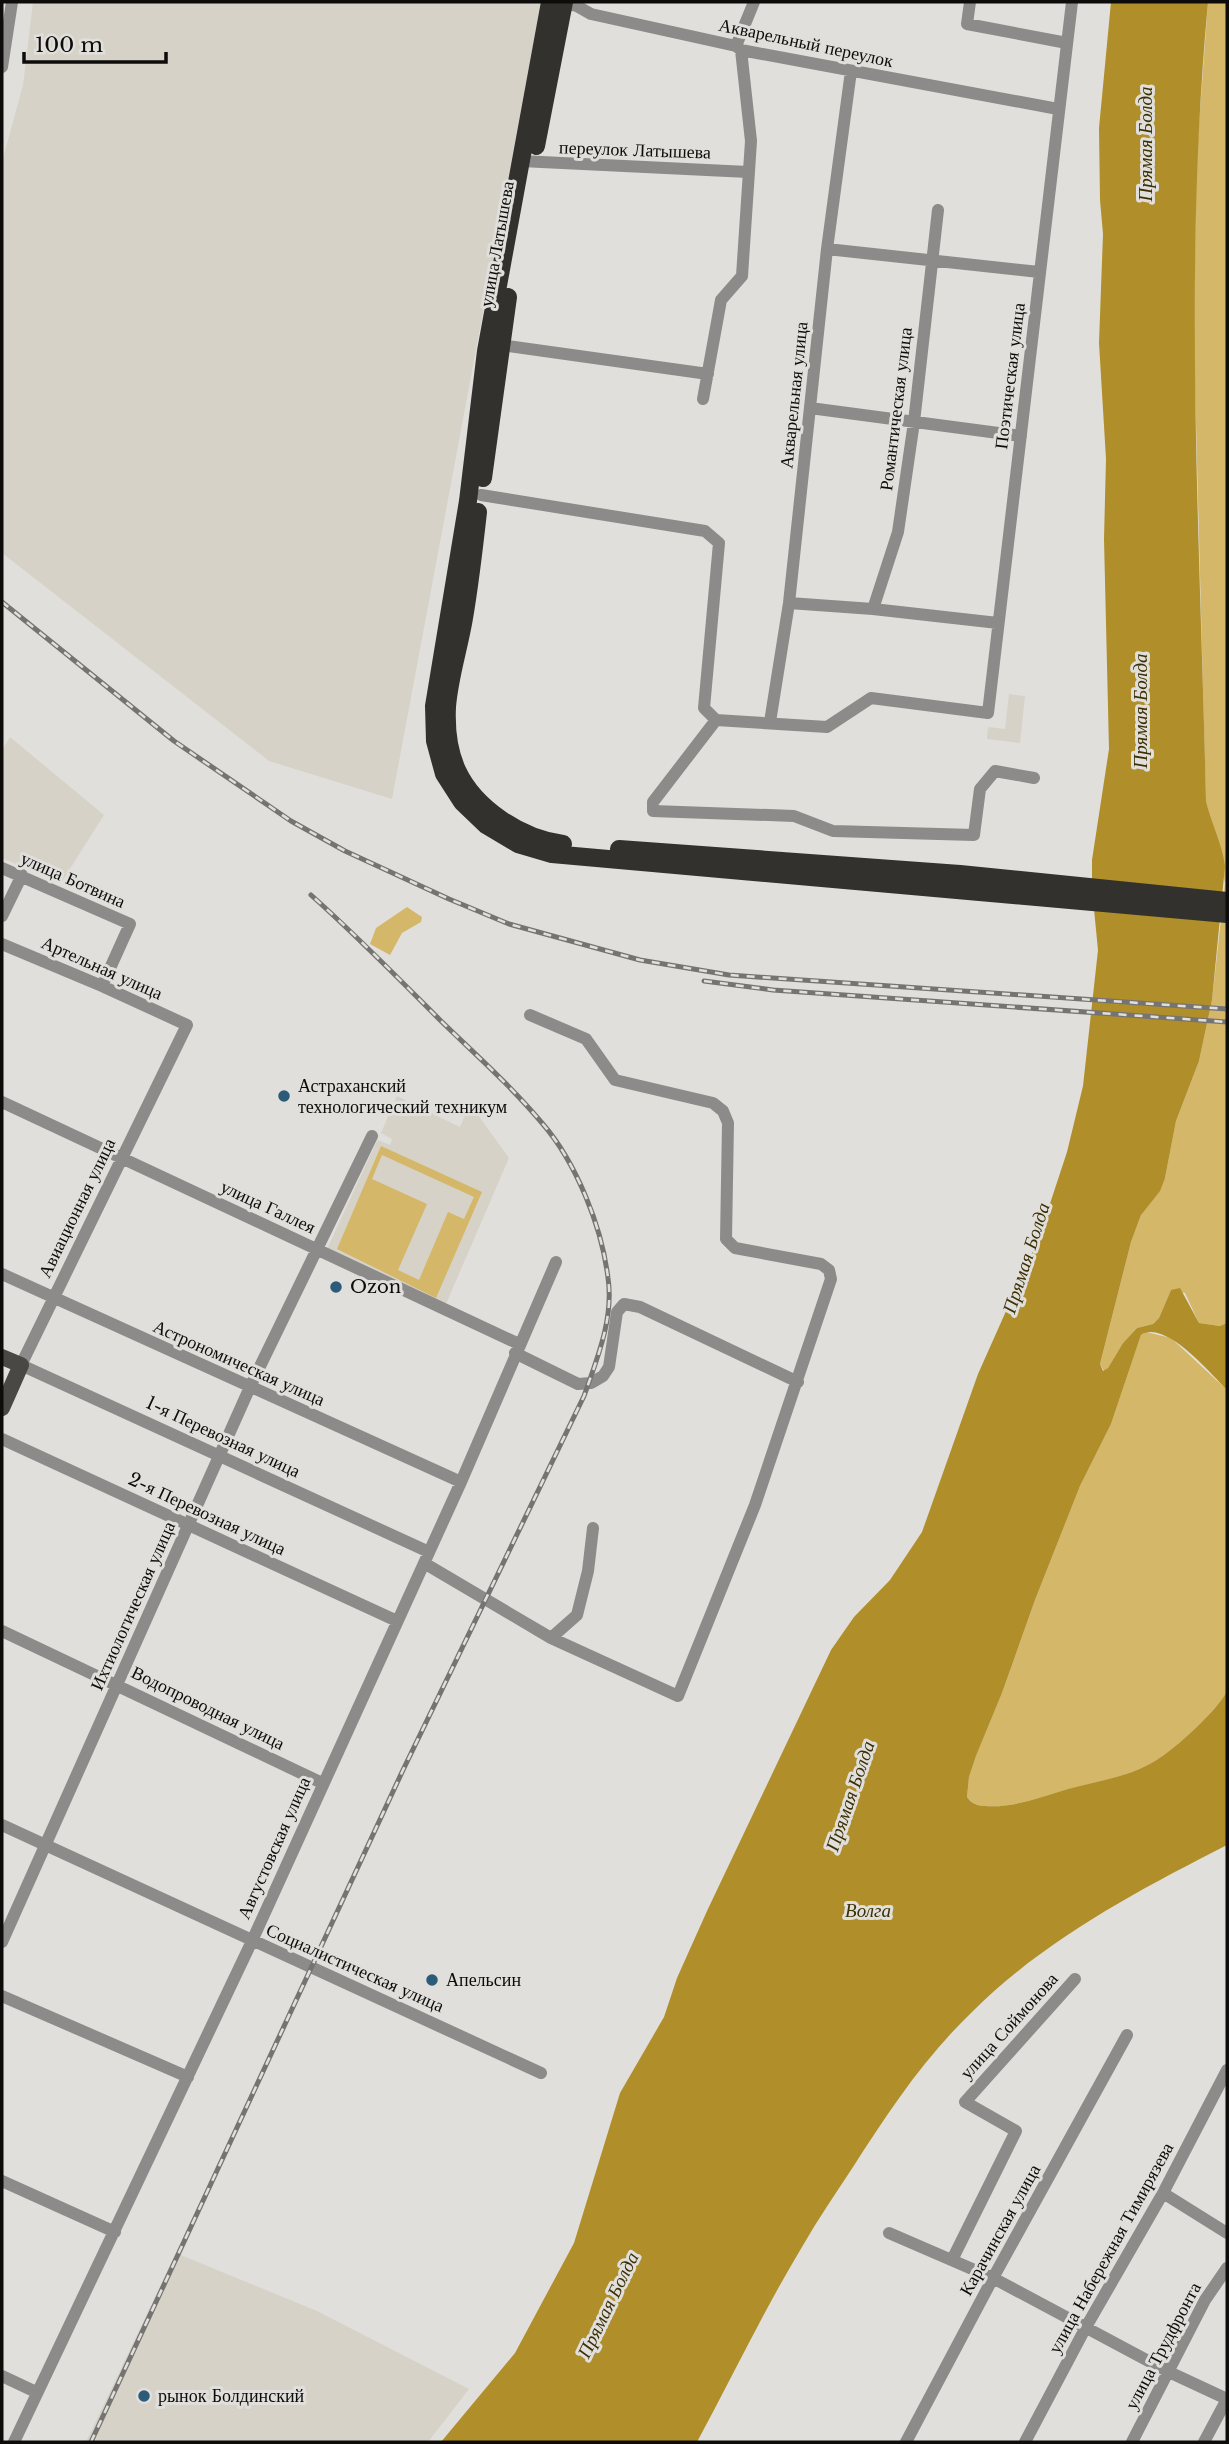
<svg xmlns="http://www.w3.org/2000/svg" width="1229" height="2444" font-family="'Libre Baskerville',serif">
<rect width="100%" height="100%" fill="#e0dfdb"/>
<path fill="#d6d2c7" d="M33,2h508l-149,797 -123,-38 -267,-208v-391l21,-77z
M1009,694l16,2 -5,47 -33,-4 1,-12 17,2z
M10,737l94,78 -43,68 -59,-25v-108z
M397,1096l63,31 10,-23 39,54 -63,146 -119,-55 49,-106 2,-3 12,5 2,-6 -11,-6z
M176,2253l141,58 152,78 -41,53h-342z"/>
<path fill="#d4b768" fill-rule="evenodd" d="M1208,2h19v1321l-7,3 -21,-3 -14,-30 -14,-3 -12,28 -6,6 -16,4 -14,15 -15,25 -4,3 -4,-7 31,-122 10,-27 24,-37 11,-57 23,-60 13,-61 13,-117 -19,-82 -12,-455 2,-180z
M407,907l15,10 -1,5 -19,11 -12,22 -20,-11 6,-16z
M381,1146l101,46 -46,106 -99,-49zM382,1155l92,42 -10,22 -16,-7 -29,68 -21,-10 29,-66 -55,-25z
M1146,1332l25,6 56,52v301c-9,19 -53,59 -72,70 -26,16 -58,20 -86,28 -28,8 -55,19 -84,17 -8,0 -13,-3 -18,-9l2,-20 7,-21 26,-63 33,-93 45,-114 31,-62 30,-89z"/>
<path fill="#b08e29" d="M1111,2h97c-25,266 -8,532 -2,799 5,22 16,42 19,65l-13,134 -13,61 -23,60 -11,57 -5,13 -19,24 -10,27 -31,122 3,7 5,-3 15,-25 14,-15 16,-4 6,-6 12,-28 9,-2 19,35 21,3 7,-3v67c-16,-16 -62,-71 -86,-55l-30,89 -31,62 -45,114 -33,93 -26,63 -7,21 -2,20c4,6 10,9 18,9 29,2 56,-9 83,-17 29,-8 61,-12 87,-28 19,-11 63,-51 72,-70v154c-90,46 -183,95 -255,167 -48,46 -83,99 -119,155 -17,26 -35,52 -51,80 -38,63 -70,130 -105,195h-256l74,-89 59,-110 46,-150 44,-76 13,-39 30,-67 124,-261 23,-33 36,-37 32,-48 56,-158 61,-137 28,-85 16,-66 15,-136 -6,-61v-29l17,-111 -5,-210 2,-80 -7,-116 4,-109 -3,-34 -1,-72z"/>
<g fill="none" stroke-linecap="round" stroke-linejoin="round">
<path stroke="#8c8b8a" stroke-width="12" d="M970,2l-3,22 100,19
M557,6l18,-1 16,9 145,32 5,4 317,59
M736,46l18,-44
M2,67l10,-65
M521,161l227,11
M827,249l212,23
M501,345l207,29
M703,399l18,-99 21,-24 9,-135 -10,-91
M810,408l211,28
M481,495l224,36 14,12 -15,165 12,12 111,7 44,-29 117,15 84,-711
M789,603l84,6 125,14
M873,609l25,-77 16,-110 24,-212
M716,720l-63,82v9l141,5 39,15 141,4 6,-46 15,-18 39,7
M770,722l19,-119 38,-354 24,-178
M2,868l128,56 -28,62
M2,916l20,-41
M2,944l100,42 85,39 -166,340 408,187
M2,1102l517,242
M2,1274l459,208
M515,1353l63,31 13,-1 12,-7 6,-9 8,-55 7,-8 16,3 158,75
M2,1439l395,182
M424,1563l127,75 127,58 77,-191 76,-226 -2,-9 -8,-6 -86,-16 -9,-9 2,-116 -5,-12 -10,-8 -98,-23 -29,-41 -56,-24
M2,1631l320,152
M551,1638l26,-23 11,-44 5,-43
M2,1825l539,248
M2,1942l248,-555 122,-251
M2,1996l186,81
M2,2181l113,51
M1163,2193l64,40
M889,2233l104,45 176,94 58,27
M952,2260l64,-129 -51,-29 110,-123
M2,2376l34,16
M14,2442l238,-501 209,-459 95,-220
M906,2442l87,-164 134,-243
M1025,2442l61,-115 77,-134 64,-123
M1132,2442l73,-142 22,-32
M1204,2442l23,-43"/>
<path stroke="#494845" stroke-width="16" d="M2,1357l19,8 -19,43"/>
<path stroke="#32312e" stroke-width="18" d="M550,2l-64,349 -18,150 -34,205 1,35 9,33 18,28 24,23 32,19 34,10 675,60
M536,146l28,-144
M483,478l25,-181
M478,512c-4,36 -8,71 -14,106 -5,30 -15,60 -17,89 -1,21 2,45 10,63 18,39 65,69 106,74
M619,849l341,25 267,27"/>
<defs>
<path id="rail" d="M2,602l172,139 117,80 54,30 104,48 60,25 131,36 89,15 498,34
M704,981l69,9 454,32
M91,2442l312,-672 181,-374c13,-37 30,-78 24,-118 -6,-51 -32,-116 -66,-155 -31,-37 -67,-69 -101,-102 -43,-43 -85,-86 -130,-126"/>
</defs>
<use href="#rail" stroke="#757472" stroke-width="5"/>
<use href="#rail" stroke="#e0dfdb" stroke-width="2.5" stroke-dasharray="8" stroke-linecap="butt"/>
</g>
<g fill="#2b5b79" stroke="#e0dfdb" stroke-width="2.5">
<circle cx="284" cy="1096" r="7"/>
<circle cx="336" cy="1287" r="7"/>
<circle cx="432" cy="1980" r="7"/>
<circle cx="144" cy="2396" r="7"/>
</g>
<g text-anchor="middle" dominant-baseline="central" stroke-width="6" stroke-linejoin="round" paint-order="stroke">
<g font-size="18" fill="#0d0c0b" stroke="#e0dfdb">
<text transform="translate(806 43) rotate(12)">Акварельный переулок</text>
<text transform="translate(635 150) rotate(2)">переулок Латышева</text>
<text transform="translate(497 244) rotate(-80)">улица Латышева</text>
<text transform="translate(1010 376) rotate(-83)">Поэтическая улица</text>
<text transform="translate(794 395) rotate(-84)">Акварельная улица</text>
<text transform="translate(896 409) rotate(-83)">Романтическая улица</text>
<text transform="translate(73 880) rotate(24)">улица Ботвина</text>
<text transform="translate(102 968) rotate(24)">Артельная улица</text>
<text transform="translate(268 1207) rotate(25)">улица Галлея</text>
<text transform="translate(77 1208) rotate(-64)">Авиационная улица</text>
<text transform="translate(239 1363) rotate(24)">Астрономическая улица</text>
<text transform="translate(223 1437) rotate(25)">1-я Перевозная улица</text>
<text transform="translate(207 1514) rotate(25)">2-я Перевозная улица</text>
<text transform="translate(133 1606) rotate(-66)">Ихтиологическая улица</text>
<text transform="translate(208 1708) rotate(26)">Водопроводная улица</text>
<text transform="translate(274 1848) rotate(-66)">Августовская улица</text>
<text transform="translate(355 1968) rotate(24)">Социалистическая улица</text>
<text transform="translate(1009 2026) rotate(-48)">улица Соймонова</text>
<text transform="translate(1000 2230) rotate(-61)">Карачинская улица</text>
<text transform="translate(1111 2248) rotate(-61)">улица Набережная Тимирязева</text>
<text transform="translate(1163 2346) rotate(-62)">улица Трудфронта</text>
</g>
<g font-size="18" fill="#0d0c0b" stroke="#e0dfdb" text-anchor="start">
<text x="298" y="1086">Астраханский<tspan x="298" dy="21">технологический техникум</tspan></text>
<text x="350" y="1287">Ozon</text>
<text x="446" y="1980">Апельсин</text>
<text x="158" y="2396">рынок Болдинский</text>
</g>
<g font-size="19" font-style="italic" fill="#3d2f04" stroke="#e0dfdb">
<text transform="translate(1145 144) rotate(-90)">Прямая Болда</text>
<text transform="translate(1140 711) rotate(-90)">Прямая Болда</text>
<text transform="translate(1026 1258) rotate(-72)">Прямая Болда</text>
<text transform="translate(850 1796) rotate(-71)">Прямая Болда</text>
<text x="868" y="1910">Волга</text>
<text transform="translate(608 2305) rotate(-64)">Прямая Болда</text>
</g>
</g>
<rect width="1229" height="2444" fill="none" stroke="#0d0c0b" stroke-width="7"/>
<path d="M24 52v10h142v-10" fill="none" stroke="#0d0c0b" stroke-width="3.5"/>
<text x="35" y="52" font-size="21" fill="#0d0c0b" stroke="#e0dfdb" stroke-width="5" paint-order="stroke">100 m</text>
</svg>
